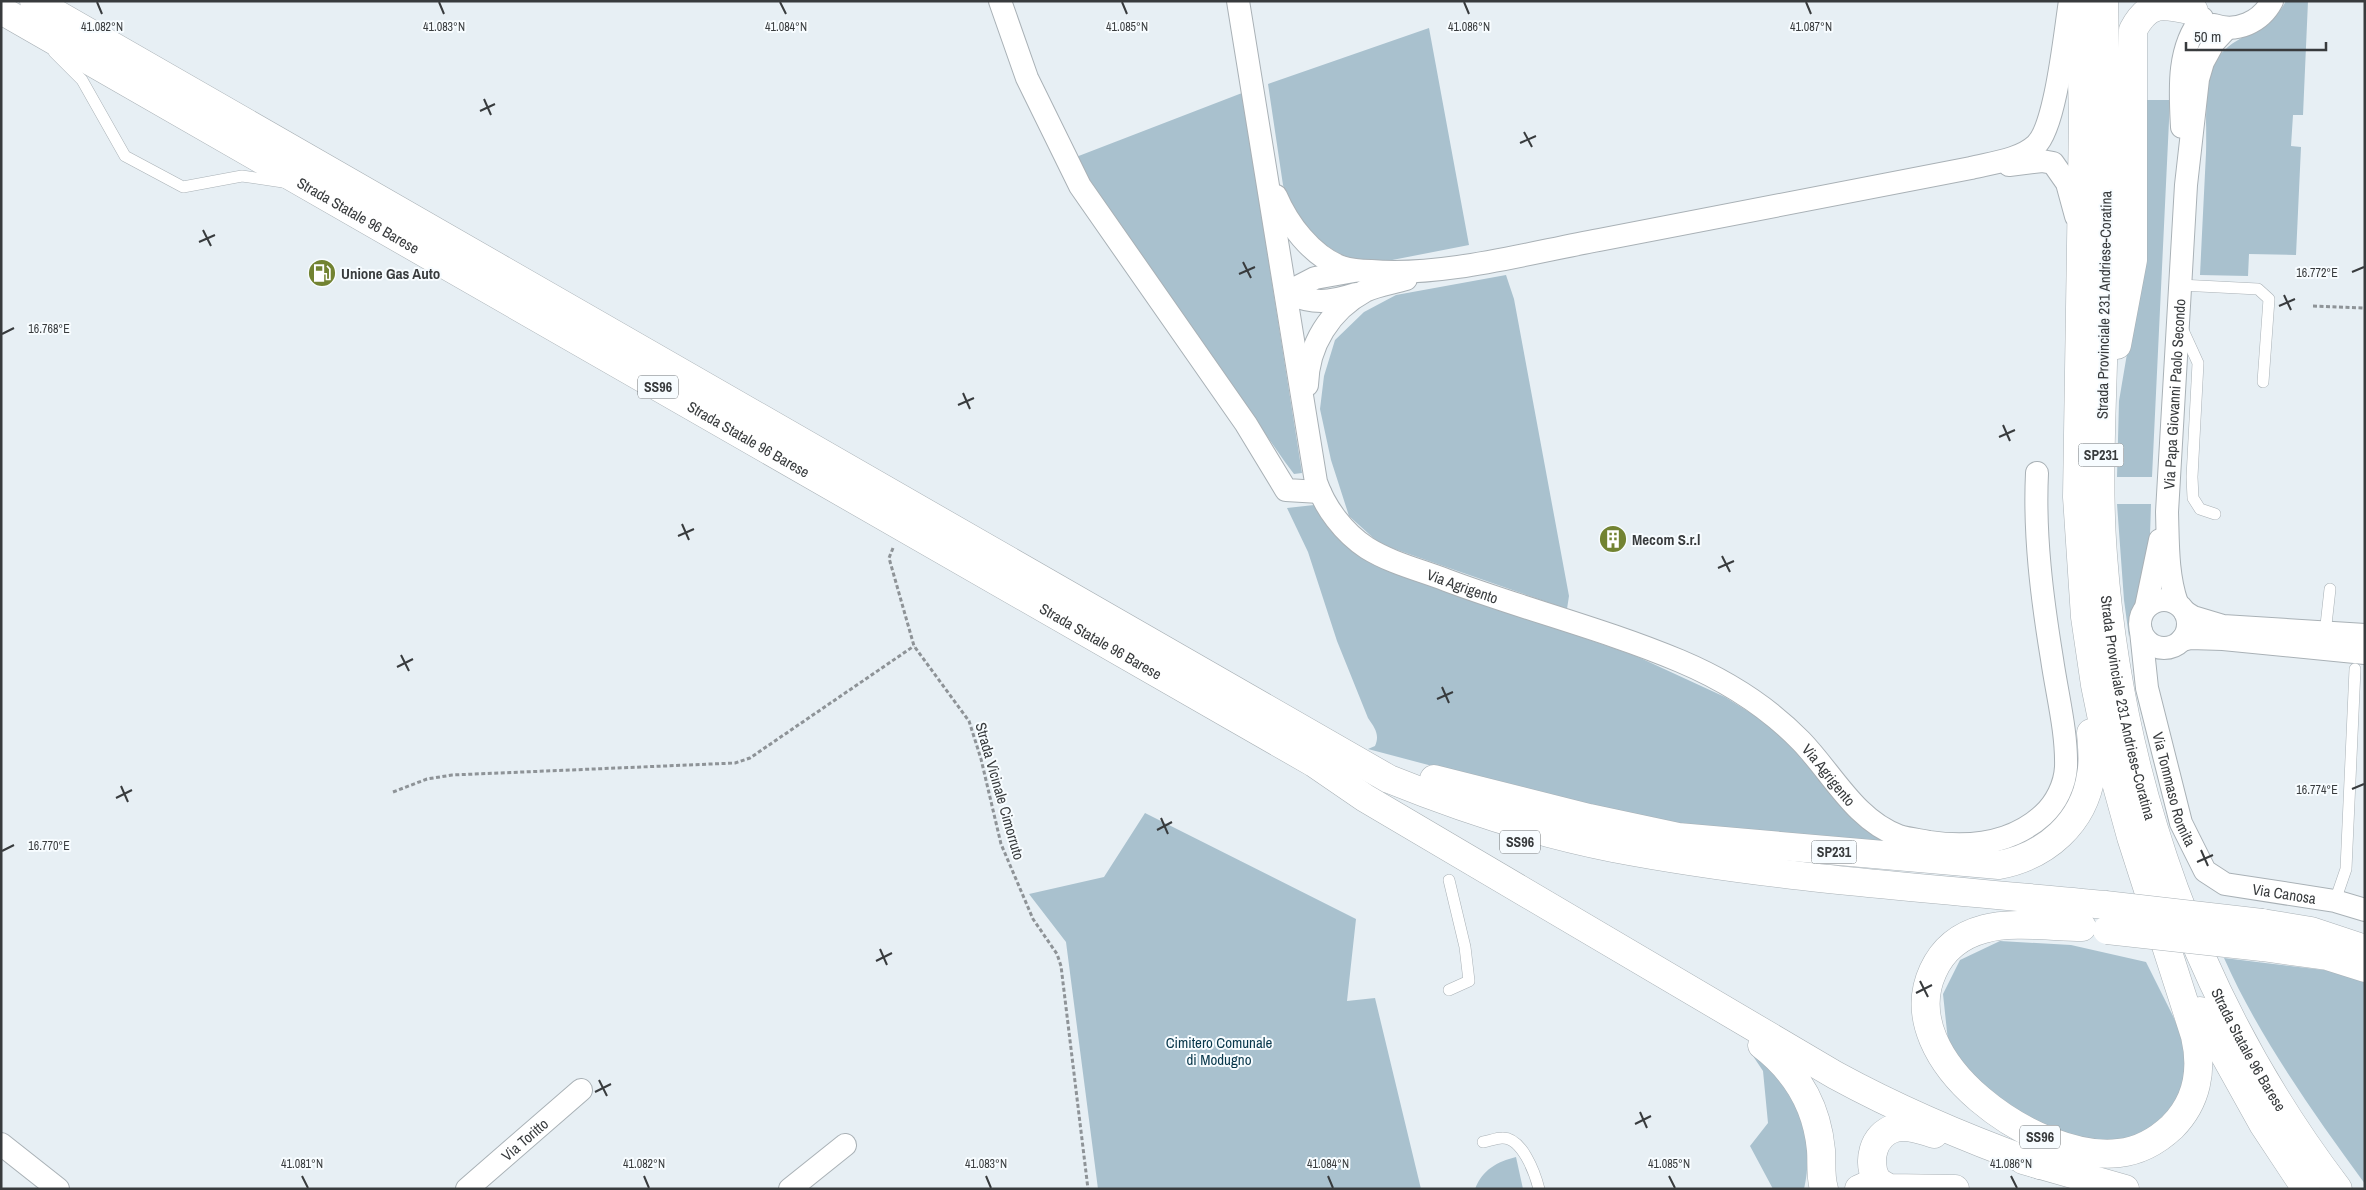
<svg xmlns="http://www.w3.org/2000/svg" width="2366" height="1190" font-family="'Archivo Narrow',sans-serif">
<rect width="100%" height="100%" fill="#e7eff4"/>
<path fill="#a9c1ce" d="M2286,1h22l-5,114h-10l-2,31 10,1 -5,108 -47,-1 -1,22 -48,-1c2,-41 4,-81 6,-122 1,-26 -3,-73 11,-94 18,-27 51,-24 69,-58z
M1429,28l40,217 -87,17 -36,-4 -33,-21 -22,-29 -8,-23 -15,-101z
M1242,93l60,380 -8,1 -9,-12 -185,-264 -24,-41z
M2143,100h27l-18,377h-35l2,-76 24,-142z
M1506,275l8,24 55,297 -2,13 -187,-65 -31,-28 -18,-56 -11,-51 4,-33 11,-36 29,-28 32,-17z
M2117,504h34c-1,30 -1,60 -8,89 -3,15 -12,28 -14,44l-5,-37z
M1314,505c16,30 30,41 58,59l264,92 89,41 53,33 123,115 -197,-17 -132,-25 -204,-54 7,-3c5,-11 0,-18 -7,-28l-31,-77 -29,-89 -21,-44z
M1145,813l211,106 -9,82 28,-3 46,191h-323l-32,-247 -37,-48 75,-17z
M2000,941l71,4 75,17 27,54 12,28 -1,41 -17,34 -34,21 -30,4 -84,-26 -44,-38 -27,-39 -5,-47 17,-34z
M2224,958l108,13 33,11v202c-51,-70 -106,-147 -141,-226z
M1749,1050c44,35 68,82 55,139h-31l-23,-43 18,-23 -5,-52z
M1516,1157l7,32h-48c8,-20 22,-27 41,-32z"/>
<g fill="none" stroke-linecap="round" stroke-linejoin="round">
<defs>
<path id="lane" d="M54,52l28,28 43,76 58,31 59,-11 41,6
M2180,285l78,4 11,10 -6,83
M2182,328l16,35 -6,114 1,21 7,11 15,5
M2325,634l5,-45
M2335,901l11,-32 9,-200
M1449,990l20,-9 -4,-34 -16,-67
M1483,1142c6,-1 13,-4 19,-4 20,-1 33,35 37,51"/>
<g id="street">
<path d="M1000,1l27,77 53,108 166,238 40,66 34,2"/>
<path id="s1" d="M1238,1l78,481c9,26 28,51 51,66 24,15 53,22 79,32 77,29 158,49 234,81 45,19 87,45 121,80 31,32 54,79 98,95 10,3 20,4 30,6 41,6 82,2 114,-27 13,-12 22,-30 23,-48 1,-35 -9,-73 -14,-108 -10,-61 -18,-124 -15,-186"/>
<path d="M2214,25c23,8 47,-3 58,-24"/>
<path d="M2182,127c-2,-37 -5,-79 20,-109"/>
<path d="M2009,165l33,-4 11,2 14,20 9,33"/>
<path d="M1276,196c12,28 35,59 65,71 9,3 21,4 30,4 71,6 157,-18 228,-31 124,-24 248,-48 372,-72 20,-5 49,-8 65,-23 20,-19 29,-113 34,-144"/>
<path d="M1354,271l-39,7 -29,15c28,11 42,10 70,1"/>
<path d="M1307,385c1,-40 23,-75 58,-94 12,-6 28,-8 41,-12"/>
<circle cx="2164" cy="624" r="24"/>
<path id="s2" d="M2177,603c-10,-28 -9,-61 -10,-91l19,-327 12,-106 5,-17 11,-20 13,-14"/>
<path d="M2146,607l14,-67"/>
<path d="M2185,612l8,5 30,9 142,9"/>
<path id="s3" d="M2141,631l6,57 34,135 24,48 20,13 110,17 30,9"/>
<path d="M2182,640l8,-2 33,1 142,14"/>
<path d="M1,1144l57,45"/>
<path id="s4" d="M467,1189l114,-99"/>
<path d="M790,1189l55,-44"/>
</g>
<path id="secondary" d="M1859,1189l18,-8 12,7 66,1"/>
<g id="primary">
<path d="M34,1l1355,778c72,29 147,54 224,69 162,31 328,41 492,57"/>
<path d="M2080,1l3,118 -6,378 8,120 10,68 17,83 19,69 64,199c8,34 2,66 -23,91 -15,14 -33,24 -53,26 -80,10 -228,-92 -186,-182 10,-22 28,-36 51,-42 28,-8 69,-2 98,-2"/>
<path id="s5" d="M2104,1c3,106 3,212 0,318 -1,79 -7,158 -1,236 17,230 95,450 235,634"/>
<path id="s6" d="M1,10l1313,753 51,35 470,277c66,36 135,65 205,90"/>
<path d="M2117,345l16,-85v-230c16,-30 30,-26 61,-19"/>
<path d="M1434,779l155,39 89,19 321,28c47,-9 85,-42 92,-90 3,-14 1,-28 0,-42"/>
<path d="M2262,923l49,8 54,18"/>
<path d="M2262,947l65,9 38,12"/>
<path d="M2200,1011l63,113 43,65"/>
<path d="M1762,1045c34,26 55,61 59,105 1,13 -1,26 3,39"/>
<path d="M2023,1160l102,29"/>
<path d="M1877,1181c-10,-19 -5,-46 18,-53 13,-3 27,2 39,6"/>
</g>
</defs>
<use href="#lane" stroke="#a9b1b6" stroke-width="12"/>
<use href="#street" stroke="#a9b1b6" stroke-width="24"/>
<use href="#secondary" stroke="#a9b1b6" stroke-width="29"/>
<use href="#primary" stroke="#a9b1b6" stroke-width="29"/>
<path stroke="#8e9397" stroke-width="3" stroke-dasharray="4 2.5" stroke-linecap="butt" d="M2313,306l52,2
M893,548l-4,10 25,88 55,75 12,38 20,85 32,75 24,35 4,12 27,223
M393,792l34,-13 25,-4 283,-12 15,-5 164,-112"/>
<use href="#lane" stroke="#fff" stroke-width="11"/>
<use href="#street" stroke="#fff" stroke-width="22"/>
<use href="#secondary" stroke="#fff" stroke-width="28"/>
<use href="#primary" stroke="#fff" stroke-width="28"/>
<defs>
<path id="primary-bridge" d="M2105,905l157,18
M2107,930l155,17"/>
</defs>
<use href="#primary-bridge" stroke="#a9b1b6" stroke-width="29" stroke-linecap="butt"/>
<use href="#primary-bridge" stroke="#fff" stroke-width="28"/>
</g>
<path fill="none" stroke="#383b3d" stroke-width="2" d="M97,2l5,12M439,2l5,12M780,2l6,12M1122,2l5,12M1464,2l5,12M1806,2l5,12M484,99l7,16M480,111l15,-7M1524,132l8,15M1520,143l16,-7M203,230l8,16M199,242l16,-7M1243,262l8,16M2352,272l12,-5M1239,274l16,-7M2284,295l7,15M2279,306l16,-7M2,334l12,-6M963,393l7,16M958,405l16,-7M2003,425l7,16M1999,437l16,-7M682,524l7,16M678,536l16,-7M1722,556l8,16M1718,568l16,-7M401,655l8,16M397,667l16,-8M1442,687l7,16M1437,699l16,-7M121,786l7,16M2352,789l12,-5M116,798l16,-8M1161,818l7,16M1157,830l15,-8M2201,850l7,16M2,851l12,-6M2197,862l16,-7M880,949l7,16M876,961l16,-8M1920,981l8,16M1916,993l16,-8M599,1080l8,16M595,1092l16,-8M1640,1112l7,16M1635,1124l16,-8M302,1176l6,12M644,1176l5,12M986,1176l5,12M1328,1176l5,12M1669,1176l6,12M2011,1176l6,12"/>
<defs>
<symbol id="fuel-disc" viewBox="-11 -11 22 22"><circle r="9.5" fill="#728332" stroke="#f7fcff"/><path d="M-5.5-6h7V0h2V4h1.3V-2.5L3-4.5l.8-.8L6-3V5H2.5V1h-1V6h-7ZM-4.2-4.7v3.2H.2V-4.7Z" fill="#fff"/></symbol>
<symbol id="building-disc" viewBox="-11 -11 22 22"><circle r="9.5" fill="#728332" stroke="#f7fcff"/><path d="M-4-6H4V6H1V3H-1V6H-4ZM-2.5-4.3h1.7v1.8h-1.7ZM.8-4.3h1.7v1.8H.8ZM-2.5-1h1.7V.8h-1.7ZM.8-1h1.7V.8H.8Z" fill="#fff"/></symbol>
</defs>
<g fill-rule="evenodd">
<use href="#fuel-disc" x="306" y="257" width="32" height="32"/>
<use href="#building-disc" x="1597" y="523" width="32" height="32"/>
</g>
<g text-anchor="middle" dominant-baseline="central" stroke-width="4" stroke-linejoin="round" paint-order="stroke">
<g fill="#f7fcff" stroke="#717577" stroke-width="1">
<rect x="638" y="375.5" width="40" height="23" rx="4"/>
<rect x="2078.5" y="443.5" width="45" height="23" rx="4"/>
<rect x="1500" y="830.5" width="40" height="23" rx="4"/>
<rect x="1811.5" y="840.5" width="45" height="23" rx="4"/>
<rect x="2020" y="1125.5" width="40" height="23" rx="4"/>
</g>
<g font-size="14" font-weight="bold" fill="#383b3d">
<text x="658" y="387">SS96</text>
<text x="2101" y="455">SP231</text>
<text x="1520" y="842">SS96</text>
<text x="1834" y="852">SP231</text>
<text x="2040" y="1137">SS96</text>
</g>
<g font-size="15" fill="#383b3d" stroke="#f7fcff">
<text stroke="none"><textPath href="#s6" startOffset="412">Strada Statale 96 Barese</textPath></text>
<text transform="translate(2104 305) rotate(-89)">Strada Provinciale 231 Andriese-Coratina</text>
<text stroke="none"><textPath href="#s2" startOffset="210">Via Papa Giovanni Paolo Secondo</textPath></text>
<text stroke="none"><textPath href="#s6" startOffset="862">Strada Statale 96 Barese</textPath></text>
<text stroke="none"><textPath href="#s1" startOffset="675">Via Agrigento</textPath></text>
<text stroke="none"><textPath href="#s6" startOffset="1268">Strada Statale 96 Barese</textPath></text>
<text stroke="none"><textPath href="#s5" startOffset="709">Strada Provinciale 231 Andriese-Coratina</textPath></text>
<text stroke="none"><textPath href="#s1" startOffset="1095">Via Agrigento</textPath></text>
<text stroke="none"><textPath href="#s3" startOffset="162">Via Tommaso Romita</textPath></text>
<text transform="translate(1000 791) rotate(74)">Strada Vicinale Cimorruto</text>
<text stroke="none"><textPath href="#s3" startOffset="334">Via Canosa</textPath></text>
<text stroke="none"><textPath href="#s5" startOffset="1074">Strada Statale 96 Barese</textPath></text>
<text stroke="none"><textPath href="#s4" startOffset="76">Via Toritto</textPath></text>
</g>
<g font-size="15" font-weight="bold" fill="#383b3d" stroke="#f7fcff" text-anchor="start">
<text x="341" y="273">Unione Gas Auto</text>
<text x="1632" y="539">Mecom S.r.l</text>
</g>
<g font-size="15" fill="#07364a" stroke="#f7fcff">
<text x="1219" y="1042">Cimitero Comunale<tspan x="1219" dy="17">di Modugno</tspan></text>
</g>
</g>
<g font-size="12" text-anchor="middle" fill="#383b3d" stroke="#f7fcff" stroke-width="4" stroke-linejoin="round" paint-order="stroke">
<text x="102" y="31">41.082°N</text>
<text x="444" y="31">41.083°N</text>
<text x="786" y="31">41.084°N</text>
<text x="1127" y="31">41.085°N</text>
<text x="1469" y="31">41.086°N</text>
<text x="1811" y="31">41.087°N</text>
<text x="2317" y="277">16.772°E</text>
<text x="49" y="333">16.768°E</text>
<text x="2317" y="794">16.774°E</text>
<text x="49" y="850">16.770°E</text>
<text x="302" y="1168">41.081°N</text>
<text x="1328" y="1168">41.084°N</text>
<text x="1669" y="1168">41.085°N</text>
<text x="2011" y="1168">41.086°N</text>
<text x="644" y="1168">41.082°N</text>
<text x="986" y="1168">41.083°N</text>
</g>
<rect width="2366" height="1190" fill="none" stroke="#383b3d" stroke-width="5"/>
<path d="M2186 42v8h140v-8" fill="none" stroke="#383b3d" stroke-width="2.5"/>
<text x="2194" y="42" font-size="15" fill="#383b3d" stroke="#f7fcff" stroke-width="4" paint-order="stroke">50 m</text>
</svg>
